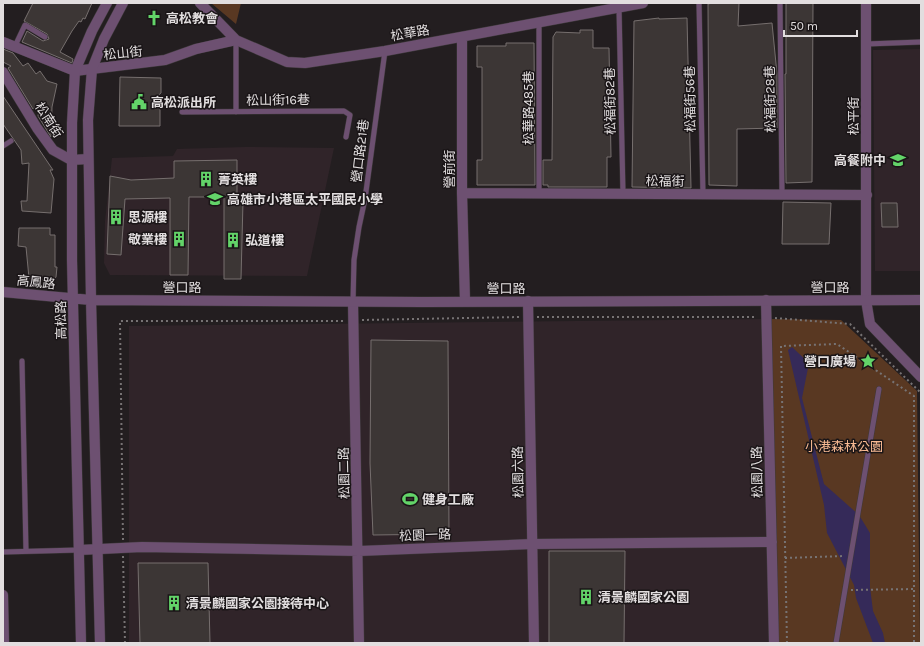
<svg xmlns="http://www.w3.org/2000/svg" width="924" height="646" font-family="Karla,'Noto Sans TC',sans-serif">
<rect width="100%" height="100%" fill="#231e20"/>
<path fill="#302429" d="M921,49v222h-46l-2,-221z
M245,147l89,1 -27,128 -197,-1 -6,-12 1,-42 7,-63 61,-2 4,-7z
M767,319l10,324h-648v-317z"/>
<path fill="#593822" d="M211,3h30l-5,21z
M767,319l74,1 76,71 3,252h-143z"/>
<path fill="#352a59" d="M792,347l17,16 -7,35 22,86 35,31 11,18v54l3,24 10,22 2,10h-12l-17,-45 -2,-13 -27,-52 -3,-28 -36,-155z"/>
<path fill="#3c3635" stroke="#766f6e" d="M33,3h59l-7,16 -2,-1 -2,4 -2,-1 -7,10 -12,21 13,7 -1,4 -50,-21 5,-11 16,10 6,-2 -2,-5 -23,-13z
M713,3h26l-1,23 34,-3 5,51v54l-40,1v57l-28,-1 -1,-181z
M786,3h27l-1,179 -26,1 -1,-109h1z
M659,18v1l28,-1 4,170 -59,-1 2,-166z
M580,30h13v18h16l2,109h-4v30h-59v-2h-5v-25h9l1,-123 3,-5 24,1z
M506,43h28l1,142h-58v-25h5v-93h-5v-21h29z
M3,49l10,4 10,13 5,-3 8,11 4,-3 7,10 10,3 -5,23 -1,30 -13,-21 2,-12 -7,5 -25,-41 3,-2 -8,-4z
M120,77l41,1v15l-5,4 4,13v16h-41z
M3,96l50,74h-3l4,9 -3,34 -29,-2 -1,-10h6l2,-38 -7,1 -1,-14 -18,-26z
M237,160v41h6l-2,78h-17v-82h-35l-1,78h-18v-77l-45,1 -4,56 -14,-1 3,-78 21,4 43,-2v-17z
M783,202l48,1 -2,41h-47z
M881,203h16l1,24h-16z
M19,228h31v7h5v32h2l-1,10 -3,4 -24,-3 -3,-31 -8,-1z
M371,340l77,1 1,193 -76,1 -3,-72z
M549,551h76l-1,92h-75z
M138,563h70l2,80h-70z"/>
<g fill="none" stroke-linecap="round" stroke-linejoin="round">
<defs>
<path id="service" d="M699,3l4,192
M780,3l2,191
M619,8l4,186
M236,40v72
M866,44l55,-2
M15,46l10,-21 20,12
M182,112l162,-1 6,4 -4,22
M3,146l8,-5
M539,193v-171
M353,302l1,-42 5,-33 6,-28 20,-148
M22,361l4,190
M3,552l76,-2
M836,643l43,-254"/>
<path id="minor" d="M200,3l36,37 51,22 18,1 80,-12 258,-48
M866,3v297l4,24 51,53
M462,37v156l3,108
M3,42l72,29 90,-11 31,-11 40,-9
M3,72l34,56 16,22 18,10 17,-1
M462,193l405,2
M766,300l8,343
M528,301l6,342
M353,302l6,341
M79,550l63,-3 217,4 173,-7 240,-2
M3,595l1,48"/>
<path id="tertiary" d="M3,292l88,8 331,2 499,-2
M81,643l-9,-383v-137l3,-52 17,-40 15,-28
M100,643l-9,-343 -3,-180 4,-51 12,-30 19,-36"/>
</defs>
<use href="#service" stroke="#3e393b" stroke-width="6"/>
<use href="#minor" stroke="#3e393b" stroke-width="11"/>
<use href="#tertiary" stroke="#3e393b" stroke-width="11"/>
<path stroke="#777374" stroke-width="2" stroke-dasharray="2 3" stroke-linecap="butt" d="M537,317h220
M775,318l75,6 71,69
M362,320l157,-3
M123,540l-3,-219h225
M123,556l2,87
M785,558l59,-2
M851,590l63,-1
M787,643l-6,-297 56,-2 77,52v247"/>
<use href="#service" stroke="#6d5071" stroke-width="5"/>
<use href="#minor" stroke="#6d5071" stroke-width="10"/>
<use href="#tertiary" stroke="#6d5071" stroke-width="10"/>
</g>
<defs>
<symbol id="church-bare" viewBox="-9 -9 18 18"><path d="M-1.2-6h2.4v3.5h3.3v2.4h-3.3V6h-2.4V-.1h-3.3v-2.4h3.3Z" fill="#63d469" stroke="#1a1517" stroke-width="2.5" paint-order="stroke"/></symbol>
<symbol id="civic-bare" viewBox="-9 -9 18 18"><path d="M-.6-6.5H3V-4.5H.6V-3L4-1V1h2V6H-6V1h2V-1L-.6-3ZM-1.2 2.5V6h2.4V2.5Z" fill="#63d469" stroke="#1a1517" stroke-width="2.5" paint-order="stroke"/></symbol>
<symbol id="school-bare" viewBox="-9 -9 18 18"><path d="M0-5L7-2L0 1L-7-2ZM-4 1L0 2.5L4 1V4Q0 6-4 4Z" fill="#63d469" stroke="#1a1517" stroke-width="2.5" paint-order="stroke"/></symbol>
<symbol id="building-bare" viewBox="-9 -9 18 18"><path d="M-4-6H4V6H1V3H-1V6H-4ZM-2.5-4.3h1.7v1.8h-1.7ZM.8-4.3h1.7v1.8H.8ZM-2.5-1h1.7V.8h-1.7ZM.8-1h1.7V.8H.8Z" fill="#63d469" stroke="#1a1517" stroke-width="2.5" paint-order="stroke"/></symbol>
<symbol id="sight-bare" viewBox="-9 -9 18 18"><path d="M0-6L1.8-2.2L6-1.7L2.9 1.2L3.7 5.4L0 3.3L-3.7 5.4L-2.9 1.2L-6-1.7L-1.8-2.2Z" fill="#63d469" stroke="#1a1517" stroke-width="2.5" paint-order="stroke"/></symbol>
<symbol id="stadium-bare" viewBox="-9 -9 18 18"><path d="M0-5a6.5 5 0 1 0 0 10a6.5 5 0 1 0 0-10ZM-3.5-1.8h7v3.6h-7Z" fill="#63d469" stroke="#1a1517" stroke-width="2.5" paint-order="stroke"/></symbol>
</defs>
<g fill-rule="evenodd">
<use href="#church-bare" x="143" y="7" width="22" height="22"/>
<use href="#civic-bare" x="128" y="91" width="22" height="22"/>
<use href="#school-bare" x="887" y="149" width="22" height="22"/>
<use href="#building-bare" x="195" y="168" width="22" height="22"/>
<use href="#school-bare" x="204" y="188" width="22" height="22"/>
<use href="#building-bare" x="105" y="206" width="22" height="22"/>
<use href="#building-bare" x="168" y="228" width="22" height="22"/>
<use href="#building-bare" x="222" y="229" width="22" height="22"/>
<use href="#sight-bare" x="857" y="350" width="22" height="22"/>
<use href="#stadium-bare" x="399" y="488" width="22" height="22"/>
<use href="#building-bare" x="575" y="586" width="22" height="22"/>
<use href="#building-bare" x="163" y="592" width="22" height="22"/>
</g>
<g text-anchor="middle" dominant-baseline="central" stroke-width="3" stroke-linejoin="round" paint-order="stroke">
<g font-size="13" font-weight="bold" fill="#e2dedf" stroke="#1a1517" text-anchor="start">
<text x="166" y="18">高松教會</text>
<text x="151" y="102">高松派出所</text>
<text x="886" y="160" text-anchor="end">高餐附中</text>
<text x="218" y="179">菁英樓</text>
<text x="227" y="199">高雄市小港區太平國民小學</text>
<text x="128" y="217">思源樓</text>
<text x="167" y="239" text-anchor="end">敬業樓</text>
<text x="245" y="240">弘道樓</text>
<text x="856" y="361" text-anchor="end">營口廣場</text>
<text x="422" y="499">健身工廠</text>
<text x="598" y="597">清景麟國家公園</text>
<text x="186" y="603">清景麟國家公園接待中心</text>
</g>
<g font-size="13" fill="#e2dedf" stroke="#1a1517">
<text transform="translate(410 33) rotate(-10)">松華路</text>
<text transform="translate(123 53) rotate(-6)">松山街</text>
<text transform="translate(690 99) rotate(-91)">松福街56巷</text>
<text transform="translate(770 99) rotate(-91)">松福街28巷</text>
<text transform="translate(278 100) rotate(-1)">松山街16巷</text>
<text transform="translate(610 101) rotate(-91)">松福街82巷</text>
<text transform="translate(528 108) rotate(-90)">松華路485巷</text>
<text transform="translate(853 116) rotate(-90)">松平街</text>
<text transform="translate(49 120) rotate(57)">松南街</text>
<text transform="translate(360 151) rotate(-83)">營口路21巷</text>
<text transform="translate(449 169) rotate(-90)">營前街</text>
<text transform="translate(665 181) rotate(1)">松福街</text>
<text transform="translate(36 282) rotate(6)">高鳳路</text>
<text x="182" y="287">營口路</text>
<text x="830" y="287">營口路</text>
<text x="506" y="288">營口路</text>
<text transform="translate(61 320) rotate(-91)">高松路</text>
<text transform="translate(518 472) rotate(-91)">松園六路</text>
<text transform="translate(757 472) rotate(-91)">松園八路</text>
<text transform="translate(344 473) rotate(-91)">松園二路</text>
<text transform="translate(425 535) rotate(-2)">松園一路</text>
</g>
<g font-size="13" fill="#f7b992" stroke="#1a1517">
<text x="844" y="446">小港森林公園</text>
</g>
</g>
<rect width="924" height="646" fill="none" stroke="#e2dedf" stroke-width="8"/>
<path d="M784 30v6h73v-6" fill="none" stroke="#e2dedf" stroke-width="2"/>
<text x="790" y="30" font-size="12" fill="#e2dedf" stroke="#1a1517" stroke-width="3" paint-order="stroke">50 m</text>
</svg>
